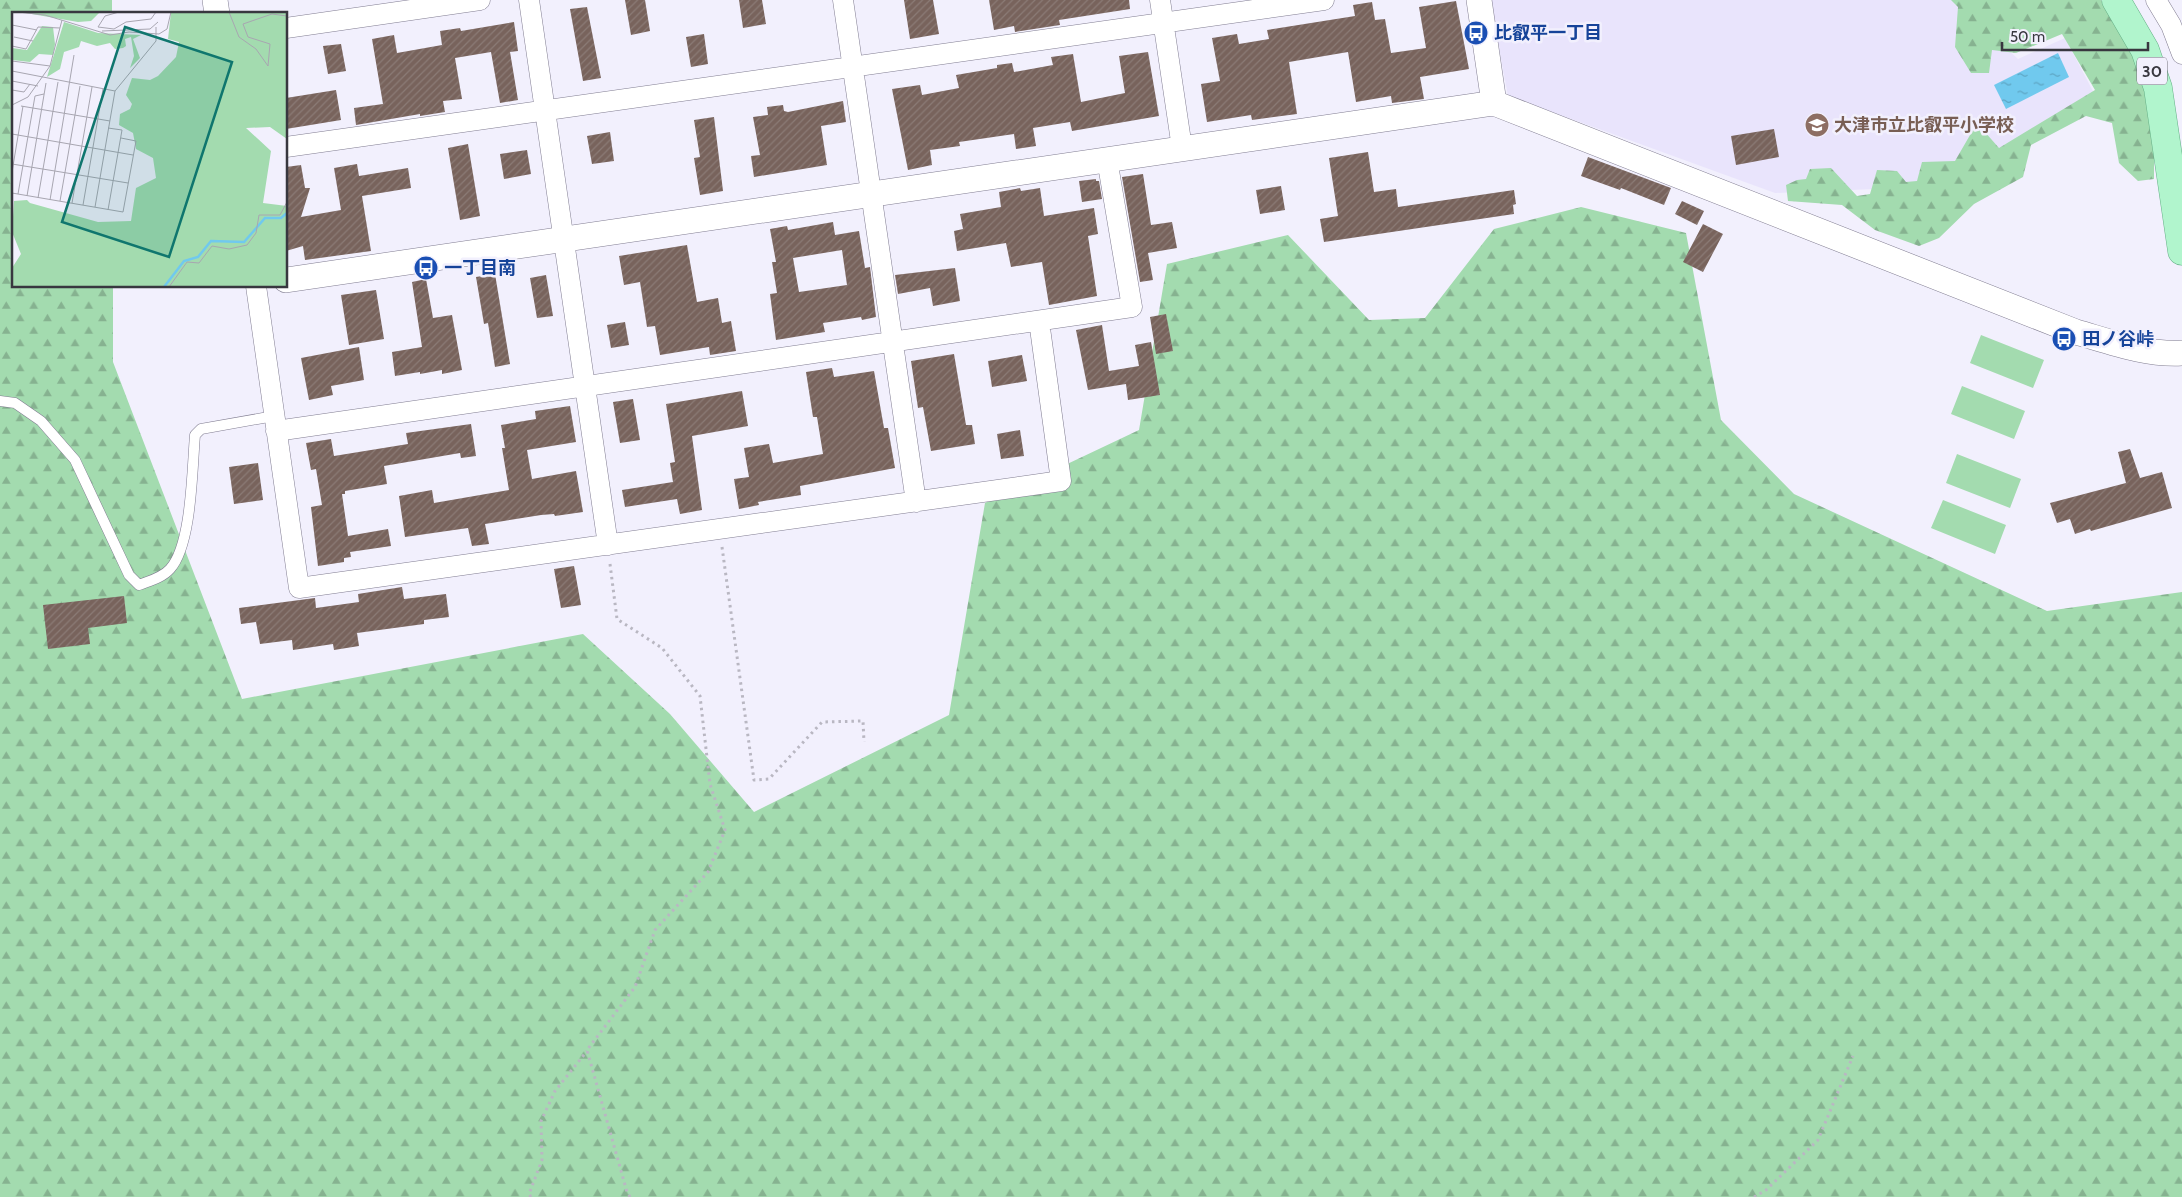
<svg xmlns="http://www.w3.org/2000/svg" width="2182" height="1197" font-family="Cabin,'Noto Sans JP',sans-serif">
<defs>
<pattern id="forest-firs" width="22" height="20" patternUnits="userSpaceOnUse" patternTransform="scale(1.25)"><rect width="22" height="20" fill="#a3dbaf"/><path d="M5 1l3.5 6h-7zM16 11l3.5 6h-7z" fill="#86b290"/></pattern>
<pattern id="water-ripples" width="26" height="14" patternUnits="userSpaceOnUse" patternTransform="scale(1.25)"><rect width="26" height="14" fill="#70c9ee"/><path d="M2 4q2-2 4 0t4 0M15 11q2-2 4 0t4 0" fill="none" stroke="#5da4c2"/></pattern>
<pattern id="building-hatch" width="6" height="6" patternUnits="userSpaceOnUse" patternTransform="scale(1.25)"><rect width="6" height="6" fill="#78635c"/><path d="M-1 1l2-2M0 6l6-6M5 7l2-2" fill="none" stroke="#8b7b76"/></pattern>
</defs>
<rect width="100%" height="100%" fill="#f2f0fd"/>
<path fill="#e9e4fc" d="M1490,0h464l64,59 47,-21 30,57 -98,59 -74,33 -148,6 -267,-97z"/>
<path fill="url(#forest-firs)" d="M0,0h112v14h-98v272h99v76l129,337 341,-65 87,80 84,98 195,-97 36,-212 154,-73 28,-166 121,-29 81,85 56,-2 69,-89 87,-22 105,26 35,187 73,74 253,117 135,-19v605h-2182z
M1951,0h150l37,63 16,60v56l-16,2 -19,-18 -7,-40 -26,-7 -55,29 -8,32 -49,27 -35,34 -20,8 -44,-16 -33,-25 -54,-4 -2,-16 11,-5 9,-1 4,-10 21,-1 26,28 13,-2 7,-24 20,1 9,11 11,-1 5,-19 33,-1 22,-38 22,25 96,-58 -33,-56 -46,19 -24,-3 -3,23h-18l-16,-26 3,-40z"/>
<path fill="#a3dbaf" d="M1981,335l63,25 -11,28 -63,-25z
M1962,386l63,25 -11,28 -63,-25z
M1957,454l64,25 -11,29 -64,-25z
M1943,500l63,25 -11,29 -64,-26z"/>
<path fill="url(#water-ripples)" d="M2058,53l11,24 -63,32 -12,-24z"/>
<path fill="url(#building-hatch)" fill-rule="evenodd" d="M625,0h20l5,31 -19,4z
M739,0h23l4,24 -23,4z
M904,0h29l6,34 -29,5z
M989,0h140l1,9 -71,11 1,5 -45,7 -1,-6 -20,4z
M1456,1l13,68 -49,8 4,22 -32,4 -1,-7 -35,6 -8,-50 -59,10 8,52 -45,6 -1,-5 -44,7 -6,-38 19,-3 -8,-43 25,-4 2,10 30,-5 -2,-9 88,-14 -2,-11 19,-3 3,18 10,-1 6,34 35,-5 -7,-41z
M587,7l14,71 -18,3 -13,-72z
M514,22l4,29 -8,1 8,48 -18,3 -9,-51 -36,6 7,41 -19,2 2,11 -25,4v-2l-64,11 -2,-17 29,-4 -11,-65 22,-4 3,18 45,-8 -2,-14 20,-3 1,3z
M704,34l4,30 -17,3 -5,-30z
M341,44l5,27 -18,3 -5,-28z
M1148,52l11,64 -87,15 -2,-9 -37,6 3,18 -20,3 -2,-15 -55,8 1,4 -30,4 2,15 -24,5 -16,-81 28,-4 2,10 37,-7 -3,-13 41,-7v-3l15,-2 2,9 39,-7 -2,-8 22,-3 8,48 44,-9 -6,-37z
M336,90l5,30 -55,9v-31z
M843,101l3,21 -25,4 6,39 -73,12 -3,-21 9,-1 -7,-38 15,-2 -1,-8 16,-2 1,6 4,1z
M714,117l9,74 -23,4 -6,-37 6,-1 -6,-37z
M1774,129l5,28 -43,8 -5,-29z
M610,132l4,29 -22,3 -5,-28z
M468,144l12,72 -20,4 -12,-72z
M527,150l4,24 -27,5 -4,-25z
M1368,152l6,40 22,-3 2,18 116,-17 2,14 -3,1 1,9 -190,28 -4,-23 18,-3 -9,-58z
M1588,157l83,31 -7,17 -43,-17 -1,2 -39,-14z
M357,164l2,12 49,-8 3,20 -49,8 9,55 -66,9 -2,-14 -17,5v-84l15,-2 4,23h5l-9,29 40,-7 -7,-42z
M1143,174l8,51 21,-3 5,26 -29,5 5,27 -13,2 -18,-105z
M1096,179v2h3l3,18 -20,3 -3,-21z
M1281,186l4,24 -25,4 -4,-24z
M1020,188l1,3 19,-3 4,28 50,-8 4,26 -10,2 9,60 -48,9 -7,-43 -31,5 -5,-24 -49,8 -3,-20 9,-2 -3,-15 41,-7 -2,-15z
M1682,201l22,10 -7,14 -22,-11z
M833,222l2,13 24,-4 6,37 5,-1 6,50 -14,3 -1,-3 -38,6 2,9 -49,8 -6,-46 7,-1 -5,-31h4l-6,-33 17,-3 1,4zM842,250l5,35 -48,7 -6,-34z
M1703,224l20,10 -20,38 -20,-10z
M687,245l10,57 21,-4 4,25 9,-2 5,30 -26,4 -1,-8 -49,8 -5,-29 -8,1 -7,-45 -16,3 -5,-29z
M955,268l5,33 -27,5 -3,-18 -32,6 -3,-19z
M495,274l15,90 -15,3 -7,-44 -4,1 -8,-47z
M546,275l7,41 -16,2 -7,-40z
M426,279l7,39 19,-3 10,55 -20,4v-4l-22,4v-2l-25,4 -3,-24 30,-5 -10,-65z
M376,290l8,49 -35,6 -8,-50z
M1166,314l7,37 -17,3 -6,-37z
M625,322l4,23 -18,3 -4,-23z
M1102,325l7,46 30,-5 -4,-21 16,-3 9,53 -32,5 -2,-16 -38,6 -12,-60z
M359,347l5,33 -33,6 2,9 -24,5 -8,-42z
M954,354l12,71h6l3,19 -44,7 -8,-44 -5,1 -7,-47z
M1022,355l5,26 -35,6 -4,-26z
M832,368l2,9 40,-6 10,57h4l7,40 -95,18 1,9 -43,7 1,3 -20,4 -5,-30 15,-2 -5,-29 25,-4 4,19 50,-9 -6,-37h-4l-7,-45z
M742,391l6,35 -56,10 10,74 -22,4 -3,-15 -52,8 -3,-17 51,-8 -3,-19 5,-1 -9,-58z
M633,399l7,41 -20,3 -7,-41z
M570,406l6,36 -49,8 5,29 44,-8 7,41 -28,4 -1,-2 -13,1 -56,9 4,20 -17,2 -4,-18 -63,9 -6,-41 33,-6 2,13 75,-13 -7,-42h3l-4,-23 35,-6 -1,-8z
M471,424l5,32 -15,2 -1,-5 -76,13 3,18 -42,7v3h-3l6,42 40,-7 3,17 -41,6 1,5 -7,1v4l-26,4 -7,-59 11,-2 -6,-36 -5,1 -5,-27 25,-4 3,17 74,-12 -2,-11z
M1020,430l4,26 -23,3 -4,-25z
M2130,449l10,29 22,-6 10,36 -81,23 -1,-2 -15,5 -5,-15 -13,4 -7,-20 76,-20 -8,-31z
M258,463l5,37 -29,4 -5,-37z
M574,566l7,39 -20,3 -7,-39z
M402,587l2,12 42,-5 3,23 -25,3v4l-67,9 2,13 -25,4 -1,-6 -40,6 -1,-10 -32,4 -4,-22 -15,2 -2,-16 76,-10 1,10 43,-6 -1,-8z
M124,596l3,27 -39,5 2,16 -42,5 -5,-44z"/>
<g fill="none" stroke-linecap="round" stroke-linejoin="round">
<defs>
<path id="service" d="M0,401l15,2 26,18 34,39 54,115 10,10c10,-4 23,-7 31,-16 22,-24 22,-100 25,-134l6,-6 73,-13"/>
<path id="minor" d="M529,0l79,545
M843,0l73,502
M1160,0l22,148
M2156,0l15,25 11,29
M286,28l194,-28
M286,147l1038,-147
M256,286l43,302 762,-107 -22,-160
M276,431l856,-124 -25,-148"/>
<path id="tertiary" d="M215,0l2,14
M1479,0l15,103
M286,280l1208,-177 582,229c35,10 70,23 106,21"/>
<path id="primary" d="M2116,0l29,50 13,38 24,163"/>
</defs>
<use href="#service" stroke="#817d91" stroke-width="11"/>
<use href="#minor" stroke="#817d91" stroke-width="21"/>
<use href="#tertiary" stroke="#817d91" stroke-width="26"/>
<use href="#primary" stroke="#65af86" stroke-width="29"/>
<path stroke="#b9b7c2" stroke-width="3" stroke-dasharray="2.5 4" stroke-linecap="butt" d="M722,547l32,233 15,-1 53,-57 41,-1 1,21
M610,564l7,55 45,29 38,48 10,88 15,46 -17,42 -53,58 -20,57 -48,63 40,142 3,5
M531,1197l-2,-3 13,-34 -1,-39 14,-30 32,-40
M1754,1197l12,-7 52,-50 35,-84"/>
<use href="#service" stroke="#fff" stroke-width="10"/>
<use href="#minor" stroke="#fff" stroke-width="20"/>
<use href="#tertiary" stroke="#fff" stroke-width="25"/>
<use href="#primary" stroke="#b1f5cd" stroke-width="28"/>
</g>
<defs>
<symbol id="bus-disc" viewBox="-11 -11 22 22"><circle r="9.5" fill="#1a4fb4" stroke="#f2f0fd"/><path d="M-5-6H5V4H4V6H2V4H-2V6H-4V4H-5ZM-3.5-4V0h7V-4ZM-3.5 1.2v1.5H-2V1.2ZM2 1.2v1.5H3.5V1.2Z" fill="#fff"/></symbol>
<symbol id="school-disc" viewBox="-11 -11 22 22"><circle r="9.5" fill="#8d6e63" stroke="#f2f0fd"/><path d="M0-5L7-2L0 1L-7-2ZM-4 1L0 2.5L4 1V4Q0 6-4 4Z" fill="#fff"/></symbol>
</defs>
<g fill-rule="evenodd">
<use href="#bus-disc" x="1462" y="19" width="28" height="28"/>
<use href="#school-disc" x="1803" y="111" width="28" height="28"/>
<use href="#bus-disc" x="412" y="254" width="28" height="28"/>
<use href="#bus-disc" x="2050" y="325" width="28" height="28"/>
</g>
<g text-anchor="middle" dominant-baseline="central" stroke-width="5" stroke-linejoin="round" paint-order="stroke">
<rect fill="#f2f0fd" stroke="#706e78" stroke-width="1" x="2137" y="57.5" width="30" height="27" rx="4"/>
<g font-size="16" font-weight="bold" fill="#38373f">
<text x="2152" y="71">30</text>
</g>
<g font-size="18" font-weight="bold" fill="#164399" stroke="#f2f0fd" text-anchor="start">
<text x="1494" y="33">比叡平一丁目</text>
<text x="444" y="268">一丁目南</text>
<text x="2082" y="339">田ノ谷峠</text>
</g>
<g font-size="18" font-weight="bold" fill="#785e54" stroke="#f2f0fd" text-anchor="start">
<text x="1834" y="125">大津市立比叡平小学校</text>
</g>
</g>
<g transform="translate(12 12)">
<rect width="275" height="275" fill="#f2f0fd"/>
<path d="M8,0h80l-9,9 -13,1zM159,0h116v127l-17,-12 -24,1 25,23 -8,52 24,3v81h-275v-19l9,-14 -9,-22 2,-31 13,-1 3,3 68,19 33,-1 5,-33 20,-10 -3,-20 -17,-9 -3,-16 -14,-8 1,-11 10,-5 2,-5 -6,-9 6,-17 18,2 8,-4 18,-19 3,-15 -11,-3zM52,10l34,11 43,2 -8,4 7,19 -10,10 4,-12 -3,-19 -6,2 1,7 -3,2 -8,1 -5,-6 -13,3 -16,-5 -2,6 -15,5 -4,17 -13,8zM30,14l11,1 2,17 -2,11 -14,-1 -9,8 -18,-2v-12l15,2z" fill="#a3dbaf"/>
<path fill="none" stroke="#70c9ee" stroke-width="2.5" d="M152,275l20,-26 14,-4 13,-16 33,1 21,-24h16l6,-5"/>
<path fill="none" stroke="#a8a6b1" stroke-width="1" d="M6,0l27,3 65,20 19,-3 30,2 8,-5 4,-17M107,0l-14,4 -7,11 16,2 12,-7 25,-3 5,-7M217,0l10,25 17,12 12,17 2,-22 -22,-7 -5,-13 29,-10 15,2M0,13l25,5M0,17v17l14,3 12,-22 22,1M90,19l48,-2 8,-7M2,25l19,4M0,49l38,5M0,59l103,20M0,69l26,5M0,78l12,2 6,-8M0,93l16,-8 22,-31 12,-46M9,94l89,15M96,116l14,2 -14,80M0,122l121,21M0,152l116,19M0,160l11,-66M0,181l111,19 13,-71 -15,-3M6,182l17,-98 9,-2M15,184l19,-113M26,186l20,-116M38,188l24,-145M48,189l20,-115M60,191l20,-116M71,193l20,-116M83,195l20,-116 41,-50v-14M157,275l18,-25 12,1 13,-17 17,3 18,-4 9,-12 3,-18h21l7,-13"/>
<path fill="#0f766e" fill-opacity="0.15" stroke="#0f766e" stroke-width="2.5" d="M113,15l107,35 -63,195 -107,-35z"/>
<rect width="275" height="275" fill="none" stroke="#38373f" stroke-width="2.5"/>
</g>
<path d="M2002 42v8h146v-8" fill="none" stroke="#38373f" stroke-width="2.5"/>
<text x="2010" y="42" font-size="15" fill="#38373f" stroke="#f2f0fd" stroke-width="4" paint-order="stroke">50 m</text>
</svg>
